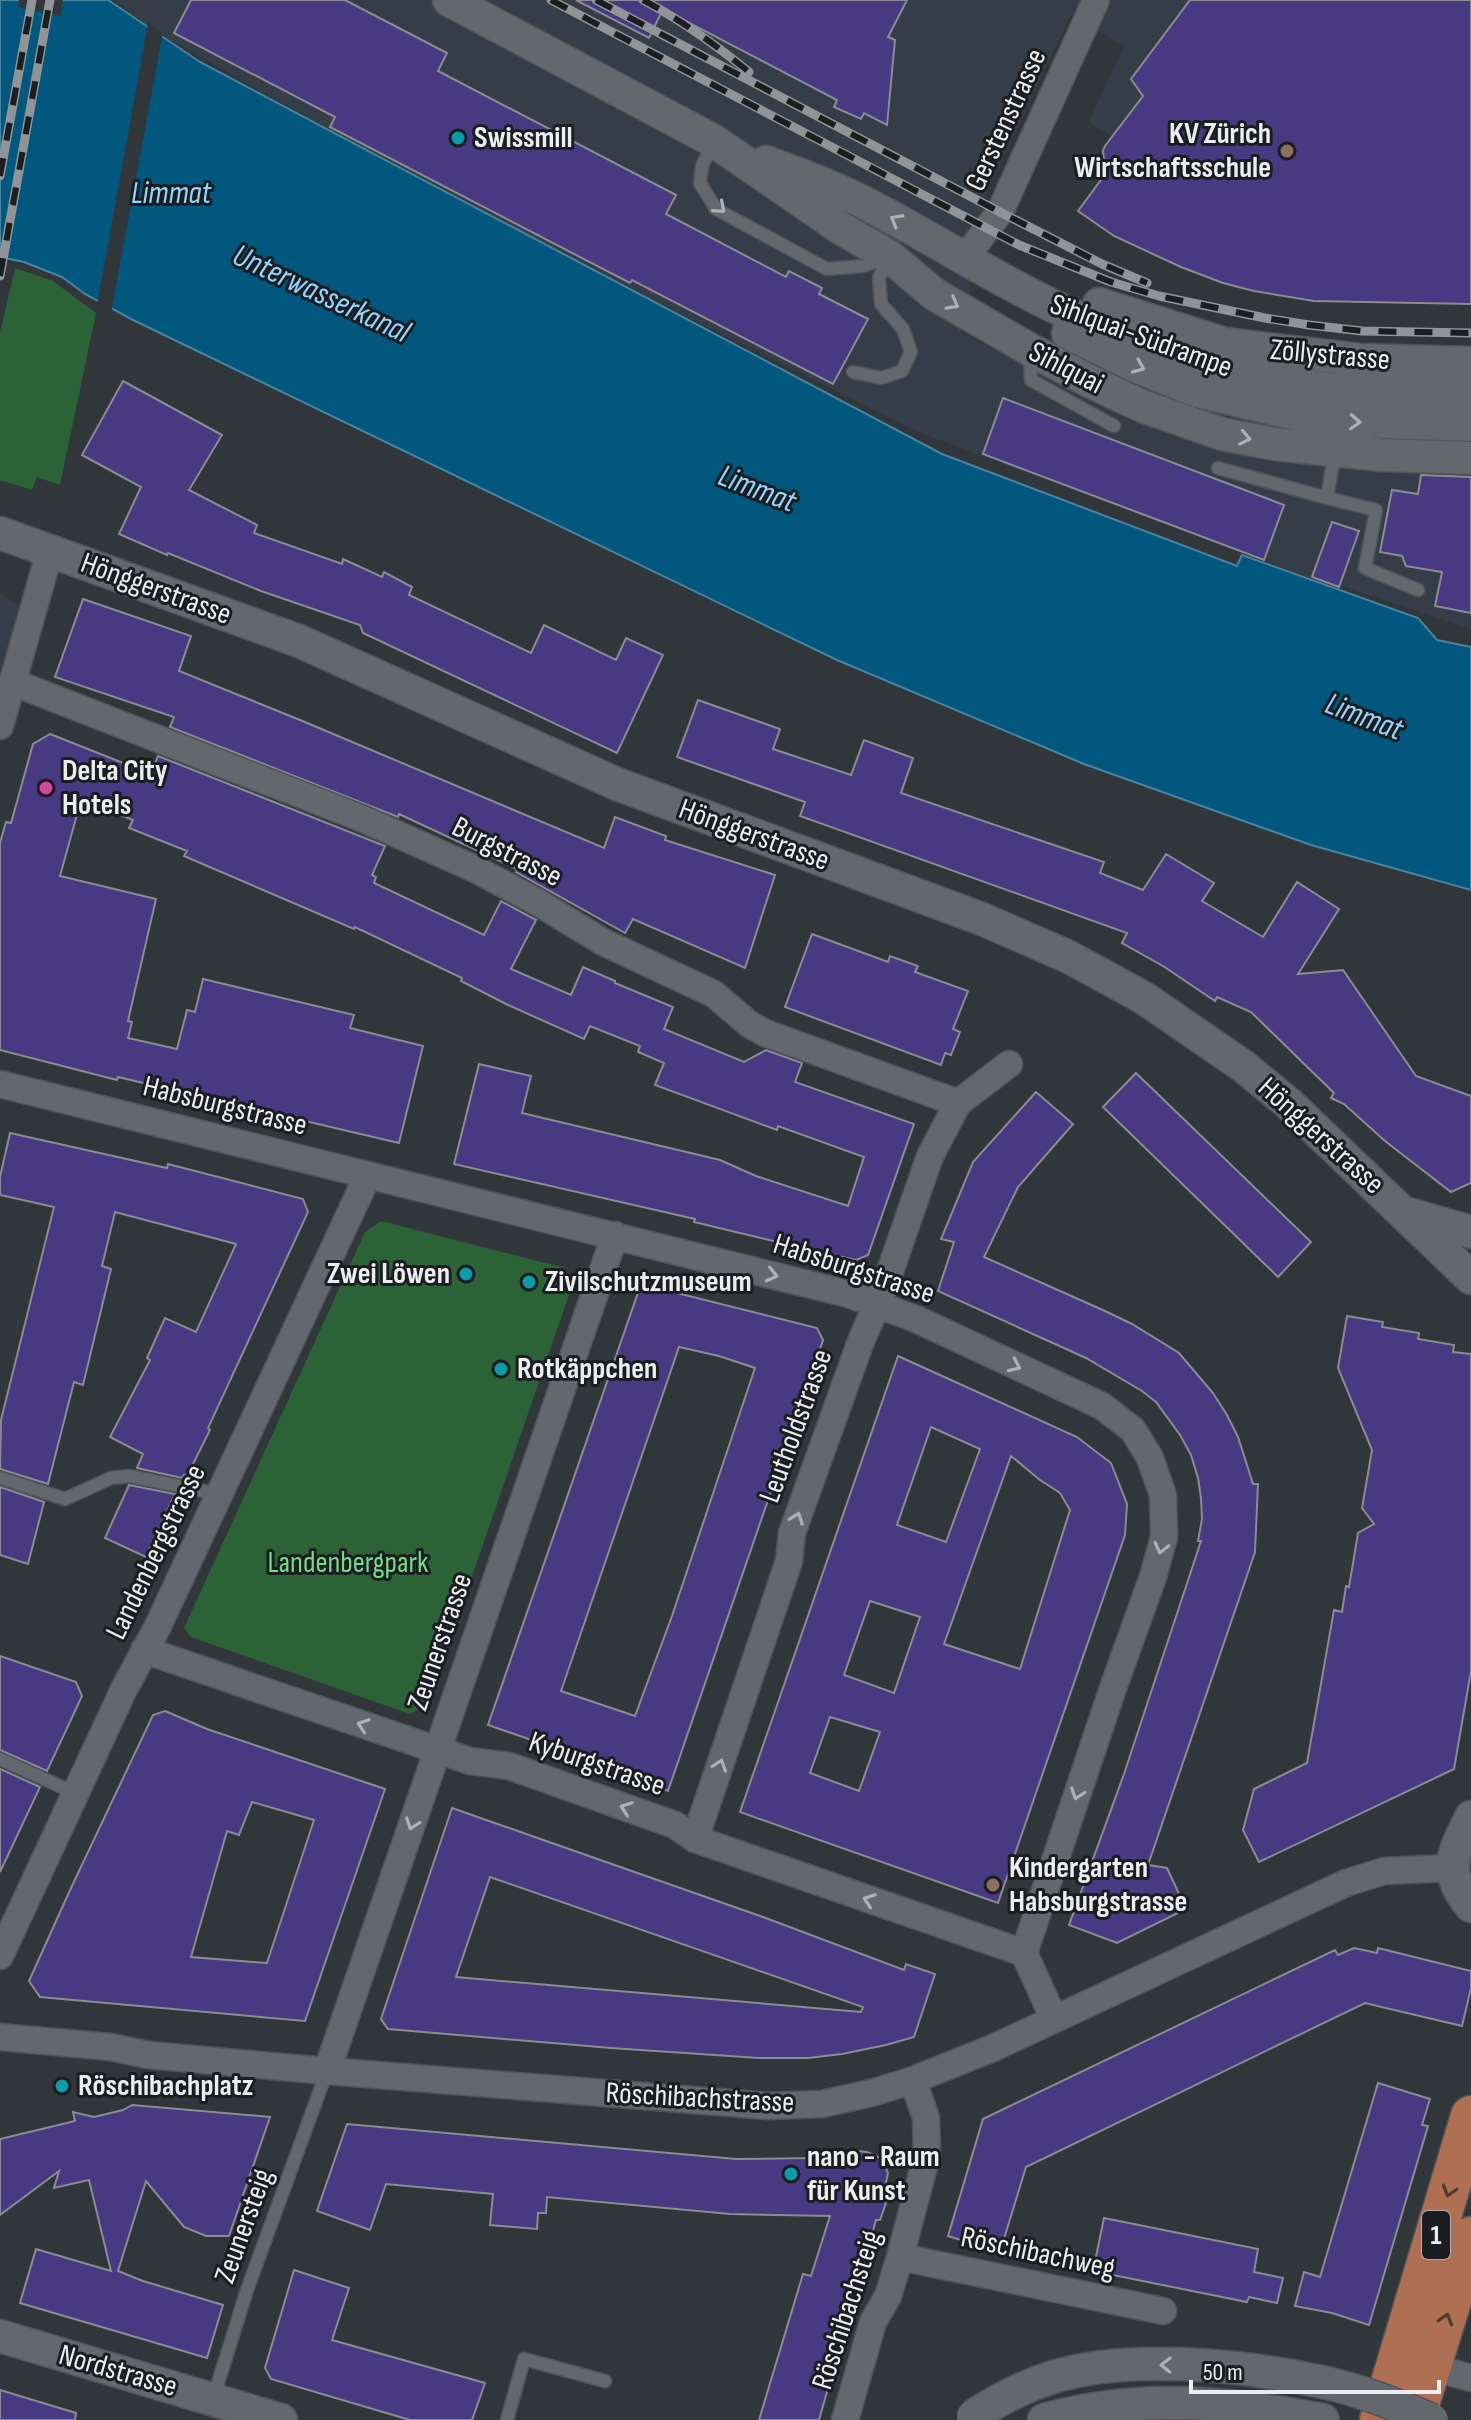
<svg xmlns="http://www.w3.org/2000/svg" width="1471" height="2420" font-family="'Sofia Sans Condensed',sans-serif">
<rect width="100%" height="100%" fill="#31363b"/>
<path fill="#353d48" d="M114,0h1357l-197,239 -185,-117 35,-76 -53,-32 -85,180 -24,139 170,88 132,40 207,12v156l-130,-43 -2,3 -421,-157 -293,-146 -316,-168 -151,-85z
M0,594l23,13 -23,81z"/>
<path fill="#2b6337" d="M15,268l38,13 43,32 -36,172 -23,-8 -5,13 -32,-10v-147z
M381,1221l184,47 6,21 -143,415 -18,10 -219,-77 -7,-9 181,-396z"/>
<path fill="#02577e" stroke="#4884a0" stroke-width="2" d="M0,0h108l92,62 742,392 295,112 5,-11 176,63 19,22 34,7v243l-160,-45 -227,-81 -247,-104 -704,-340 -48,-26 -23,-17 -38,-15 -24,-5z"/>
<path fill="#31363b" d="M19,0h44l-2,16 -43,-9z
M148,23l15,9 -52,281 -14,-8z"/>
<path fill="#473982" stroke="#8c8b93" stroke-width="2" fill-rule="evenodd" d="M191,0h154l102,53 -9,18 238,124 -10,19 120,63 3,-6 33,17 -3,6 49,25 -35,65 -201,-104 -2,3 -300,-156 5,-10 -161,-84z
M576,0h331l-19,37 7,3 -8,85 -23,-12 -3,6 -27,-12 3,-7 -174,-91 -14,29z
M1190,0h281v304l-157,-3 -60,-10 -31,-8 -42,-16 -67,-31 -36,-25 28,-38 -3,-22 2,-5 38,-50 -12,-17z
M123,381l99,54 -33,55 68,35 -3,8 88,31 1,-5 39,18 2,-5 28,15 -3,8 122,58 13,-28 72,35 10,-22 37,17 -46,98 -254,-120 -3,-8 -99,-34 -93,-38 -1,2 -48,-21 22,-47 -59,-32z
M1003,398l281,107 -20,55 -281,-106z
M1421,475l50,2v136l-36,-7 7,-34 -36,-6 -4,-10 -22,-4 12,-62 26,4z
M1332,522l27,9 -20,56 -27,-10z
M83,599l108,37 -12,35 121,49 304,128 11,-31 51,19 -1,4 110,35 -30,93 -112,-49 -8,14 -109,-61 1,-3 -118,-55 -1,3 -228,-90 4,-10 -119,-40z
M698,700l82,29 -7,20 78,26 13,-35 49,18 -12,35 203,69 -4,11 43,17 23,-36 48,29 -12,18 61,36 34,-55 42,27 -41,65 45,-4 73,106 55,20v87l-20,9 -66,-51 -41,-37 -13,-6 3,-5 -83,-81 -34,-15 -2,4 -52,-35 -41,-23 5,-10 -327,-117 5,-14 -128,-45z
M50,734l101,40 7,-18 227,90 -13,29 4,2 -2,6 110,52 17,-34 35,19 -25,49 60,26 12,-28 32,14v2l58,24 -9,22 80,33 22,-12 36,13 -7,19 119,42 -46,131 -12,5 -45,-10 -117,-28 1,-3 -241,-55 25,-100 52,12 -9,37 198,47 36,16 92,30 16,-49 -86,-31 -1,4 -122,-45 9,-22 -26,-11 2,-6 -50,-20 -6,13 -76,-34 -47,-24 1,-3 -107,-51 -1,2 -170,-73 3,-5 -58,-23 4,-8 -52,-20 -21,76 96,23 -28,122 4,1 -4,16 49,11 10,-39 8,2 8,-33 151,36 -4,13 73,18 -24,97 -281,-66 -1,3 -117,-30v-207l6,-21 5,1 22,-79z
M812,934l76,28 2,-6 28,10 -3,6 53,19 -15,38 7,3 -9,23 -6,-2 -4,12 -156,-58z
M1136,1073l175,169 -33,35 -175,-170z
M1036,1092l37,32 -55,63 -34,70 121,54 27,13 47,29 34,40 14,22 11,22 15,47h5l-3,68 -107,313 19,3 19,41 -69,34 -48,-18 55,-151 77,-233h-3l4,-22 -1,-21 -3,-20 -7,-23 -11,-20 -24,-33 -14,-11 -56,-33 -148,-67 16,-49 -13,-3 32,-77z
M10,1133l157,35 1,-4 135,35 5,13 -100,216 2,2 -23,46 -3,-1 -2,3 -45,-10 6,-14 -33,-17 40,-77 -3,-2 18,-40 31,14 40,-88 -121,-32 -13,54 9,3 -28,116 -9,-3 -26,102 -48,-15 1,-49 53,-213 -54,-12v-18z
M641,1284l176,44 6,12 -155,451 -58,-24 -122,-42zM679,1347l40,9 36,12 -83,248 -37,100 -74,-25z
M1347,1316l36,6 -1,5 37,6 -1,6 36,6 -1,7 18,2v317l-17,98 -195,93 -16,-32 11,-41 53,-26 27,-153 8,2 4,-26 3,1 9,-54 16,-9 -12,-16 10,-58 -34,-82z
M898,1356l179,81 34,26 16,41 -2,31 -127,368 -258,-91zM931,1427l49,22 -34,93 -49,-17zM1011,1456l29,24 20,13 10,17 -50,159 -76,-25zM870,1601l50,16 -26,76 -50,-18zM830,1717l50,15 -21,59 -49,-18z
M129,1485l46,9 -29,63 -41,-19z
M0,1487l44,15 -16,62 -28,-9z
M0,1656l76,26 6,14 -35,75 -47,-21z
M165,1711l42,18 178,60 -80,232 -265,-24 -11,-16 42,-93 82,-173zM252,1802l62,18 -47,143 -76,-6 36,-126 12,4z
M0,1769l40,18 -40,85z
M452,1808l311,109 141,53 2,-6 29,10 -21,63 -28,8 -44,9 -34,4h-49l-148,-10 -223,-19 -7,-10zM490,1877l373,130 -2,5 -405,-35z
M1354,1948l23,5 1,-5 93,23v17l-9,38 -97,-23 -339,164 -26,85 -52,-16 35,-117 352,-169 3,5z
M1378,2083l52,16 -8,26 6,1 -59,199 -37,-12 -37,-7 9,-34 16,5z
M132,2105l138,12 -41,119h-23l-22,-9 -38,-46 -28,90 25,10 80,24 -16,53 -187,-55 16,-54 75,22 -22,-91 -35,8 5,-17 -59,44v-76l75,-18 -2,-9 21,5 29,-7z
M347,2124l389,35 77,-1 44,-7 10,1 10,4 7,7 4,10 -6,28 4,2 -6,17h-4l-57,200h-60l44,-146 8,2 19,-60 -100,-2 -183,-17 -1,16h-8l-1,16 -47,-4 3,-31 -107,-10 -16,46 -53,-19z
M1104,2218l154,31 -4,23 29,6 -6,25 -28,-6 -2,5 -154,-31z
M294,2270l55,18 -17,52 153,43 -13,37h-62l-139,-41 -6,-11z
M0,2390l76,23 -1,7h-75z"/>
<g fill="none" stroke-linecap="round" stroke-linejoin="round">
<defs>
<path id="service" d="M713,144l-11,22 -2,17 16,26 111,60 36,-3 22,-8
M1030,354l1,26 83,46
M853,372l28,6 21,-7 9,-19 -8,-23 -22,-25 -2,-26 8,-19
M1218,468l109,30 8,-47
M1327,498l49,12 -11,58 53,22
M0,1478l65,21 46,-21 18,-2 90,18
M0,1759l75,34
M213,2399l34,-109 80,-219
M507,2420l17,-61 81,22"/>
<path id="minor" d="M964,259l36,-47 96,-212
M12,682l349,136 114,51 64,34 64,39 111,52 35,30 16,9 193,70
M0,726l50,-175
M0,1084l848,210 68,25 186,87 31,24 17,28 13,37 1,42 -11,40 -40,111 -89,265
M144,1650l326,111 39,5 166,59 20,14 329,114
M695,1839l94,-278 3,-28 69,-192 24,-55 45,-130 28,-53 51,-39
M1024,1953l30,66
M0,1956l124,-267 34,-63 210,-451
M0,2037l111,10 37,8 179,16 442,35 53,-2 53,-12 38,-12 80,-32 353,-165 38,-12 67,-3
M327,2071l288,-836
M900,2257l263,54
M1431,2367l40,11
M845,2420l28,-98 15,-26 12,-39 27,-102 -1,-37 -13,-38"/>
<path id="tertiary" d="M449,0l265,141 128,88 47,27 45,38 95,55 62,33 51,24 80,28 52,10 107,11 90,3
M766,162c38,14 76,28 112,48 59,31 115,67 175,96 80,38 173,69 260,81 52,7 106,6 158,7
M1099,304l126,40 135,16 111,3
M1068,333l65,32 64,26 81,19 46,10 147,5
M0,533l299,108 318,143 365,135 87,38 75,41 99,68 45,37 183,175
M1409,1214l62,18
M1471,1817c-17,36 -30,53 0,89
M0,2336l281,84
M1044,2420c95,-27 184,-18 279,0"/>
<path id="primary" d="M1380,2420l91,-304
M1414,2420l57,-183"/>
</defs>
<use href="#service" stroke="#505358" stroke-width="15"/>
<use href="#minor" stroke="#505358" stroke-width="29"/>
<use href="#tertiary" stroke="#505358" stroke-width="35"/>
<use href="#primary" stroke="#505358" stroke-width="43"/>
<use href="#service" stroke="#63676e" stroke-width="12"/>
<use href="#minor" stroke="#63676e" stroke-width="26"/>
<use href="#tertiary" stroke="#63676e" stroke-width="32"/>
<use href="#primary" stroke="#ae6f52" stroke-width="40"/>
<defs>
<path id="rail" d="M551,0l468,245 92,37 48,14 106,22 44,7 53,6 109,2
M596,0l404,212 102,52 45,19
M643,0c38,20 73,45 106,72
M0,176l32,-176
M0,276l50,-276"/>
</defs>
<use href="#rail" stroke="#909498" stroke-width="9"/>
<use href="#rail" stroke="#1b1d20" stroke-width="6" stroke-dasharray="18" stroke-linecap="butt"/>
<defs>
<path id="tertiary-bridge" d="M973,2416c25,-16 49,-29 77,-38 77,-25 194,-13 272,4 38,8 75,23 110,38"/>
</defs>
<use href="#tertiary-bridge" stroke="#505358" stroke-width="35" stroke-linecap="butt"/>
<use href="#tertiary-bridge" stroke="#63676e" stroke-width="32"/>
</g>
<defs><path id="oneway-chevron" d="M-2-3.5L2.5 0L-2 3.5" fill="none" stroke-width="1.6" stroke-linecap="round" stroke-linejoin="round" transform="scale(2)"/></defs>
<g stroke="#aeb1b6">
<use href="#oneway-chevron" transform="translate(720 208) rotate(41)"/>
<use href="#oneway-chevron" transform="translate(896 220) rotate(-150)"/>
<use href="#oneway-chevron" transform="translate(953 304) rotate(29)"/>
<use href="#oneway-chevron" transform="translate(1139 367) rotate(23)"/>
<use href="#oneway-chevron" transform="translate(1355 422) rotate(3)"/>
<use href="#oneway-chevron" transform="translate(1245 438) rotate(11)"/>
<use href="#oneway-chevron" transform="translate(772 1275) rotate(14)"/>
<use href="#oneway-chevron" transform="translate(1015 1366) rotate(25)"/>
<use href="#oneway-chevron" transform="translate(797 1518) rotate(-70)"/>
<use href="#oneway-chevron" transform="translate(1161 1548) rotate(103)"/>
<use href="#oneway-chevron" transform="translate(363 1725) rotate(-161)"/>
<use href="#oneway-chevron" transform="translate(720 1765) rotate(-71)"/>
<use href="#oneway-chevron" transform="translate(1077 1794) rotate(109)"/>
<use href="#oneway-chevron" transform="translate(626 1808) rotate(-160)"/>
<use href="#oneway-chevron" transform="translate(412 1824) rotate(109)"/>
<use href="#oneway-chevron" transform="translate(869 1900) rotate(-161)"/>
<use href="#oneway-chevron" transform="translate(1166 2365) rotate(-179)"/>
</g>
<g stroke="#4e3a32">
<use href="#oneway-chevron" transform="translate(1449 2191) rotate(107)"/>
<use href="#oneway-chevron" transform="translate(1446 2319) rotate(-73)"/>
</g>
<g fill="#0f9aa8" stroke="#1b1d20" stroke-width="3">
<circle cx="458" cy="138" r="8"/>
<circle cx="466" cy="1274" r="8"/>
<circle cx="529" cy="1282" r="8"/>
<circle cx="501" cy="1369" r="8"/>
<circle cx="62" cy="2086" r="8"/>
<circle cx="791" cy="2174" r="8"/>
</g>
<g fill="#8d6e63" stroke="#1b1d20" stroke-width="3">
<circle cx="1287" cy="151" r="8"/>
<circle cx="993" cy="1885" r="8"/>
</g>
<circle fill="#d1479c" stroke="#1b1d20" stroke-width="3" cx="46" cy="788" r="8"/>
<g text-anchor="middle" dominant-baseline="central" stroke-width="6" stroke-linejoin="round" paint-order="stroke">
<rect fill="#1b1d20" stroke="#adafb2" stroke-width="2" x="1422" y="2211" width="28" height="48" rx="6"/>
<g font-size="28" font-weight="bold" fill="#ebedf1">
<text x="1436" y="2235">1</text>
</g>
<g font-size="30" fill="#ebedf1" stroke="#1b1d20">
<text transform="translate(1006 120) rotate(-65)">Gerstenstrasse</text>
<text transform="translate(1141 336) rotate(20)">Sihlquai-Südrampe</text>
<text transform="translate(1330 355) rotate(5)">Zöllystrasse</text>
<text transform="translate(1066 368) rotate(27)">Sihlquai</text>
<text transform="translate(156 589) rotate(20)">Hönggerstrasse</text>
<text transform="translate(754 835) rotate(20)">Hönggerstrasse</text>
<text transform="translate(507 852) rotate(27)">Burgstrasse</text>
<text transform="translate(225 1106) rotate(14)">Habsburgstrasse</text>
<text transform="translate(1321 1136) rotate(42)">Hönggerstrasse</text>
<text transform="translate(854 1269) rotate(18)">Habsburgstrasse</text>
<text transform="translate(796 1426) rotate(-70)">Leutholdstrasse</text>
<text transform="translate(156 1552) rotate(-64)">Landenbergstrasse</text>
<text transform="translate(440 1642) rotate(-71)">Zeunerstrasse</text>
<text transform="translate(597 1764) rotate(19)">Kyburgstrasse</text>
<text transform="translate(700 2098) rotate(3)">Röschibachstrasse</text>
<text transform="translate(244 2226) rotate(-70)">Zeunersteig</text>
<text transform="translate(1038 2253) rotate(12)">Röschibachweg</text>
<text transform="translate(847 2310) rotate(-72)">Röschibachsteig</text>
<text transform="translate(118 2371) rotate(16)">Nordstrasse</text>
</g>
<g font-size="30" font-weight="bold" fill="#ebedf1" stroke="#1b1d20" text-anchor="start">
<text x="1271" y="134" text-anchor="end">KV Zürich<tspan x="1271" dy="34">Wirtschaftsschule</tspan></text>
<text x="474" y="138">Swissmill</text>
<text x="62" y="771">Delta City<tspan x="62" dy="34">Hotels</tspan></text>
<text x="450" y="1274" text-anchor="end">Zwei Löwen</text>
<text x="545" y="1282">Zivilschutzmuseum</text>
<text x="517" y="1369">Rotkäppchen</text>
<text x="1009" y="1868">Kindergarten<tspan x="1009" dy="34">Habsburgstrasse</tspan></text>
<text x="78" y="2086">Röschibachplatz</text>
<text x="807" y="2157">nano - Raum<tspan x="807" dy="34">für Kunst</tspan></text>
</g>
<g font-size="30" fill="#76da89" stroke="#1b1d20">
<text x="348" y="1563">Landenbergpark</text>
</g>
<g font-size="32" font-style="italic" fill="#92d4fe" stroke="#1b1d20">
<text x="171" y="193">Limmat</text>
<text transform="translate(321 294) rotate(25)">Unterwasserkanal</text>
<text transform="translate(757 489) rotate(21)">Limmat</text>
<text transform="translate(1364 717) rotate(21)">Limmat</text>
</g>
</g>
<path d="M1191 2380v12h248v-12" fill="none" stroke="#ebedf1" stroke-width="4"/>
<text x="1203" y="2380" font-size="24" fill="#ebedf1" stroke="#1b1d20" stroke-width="6" paint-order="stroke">50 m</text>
</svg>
